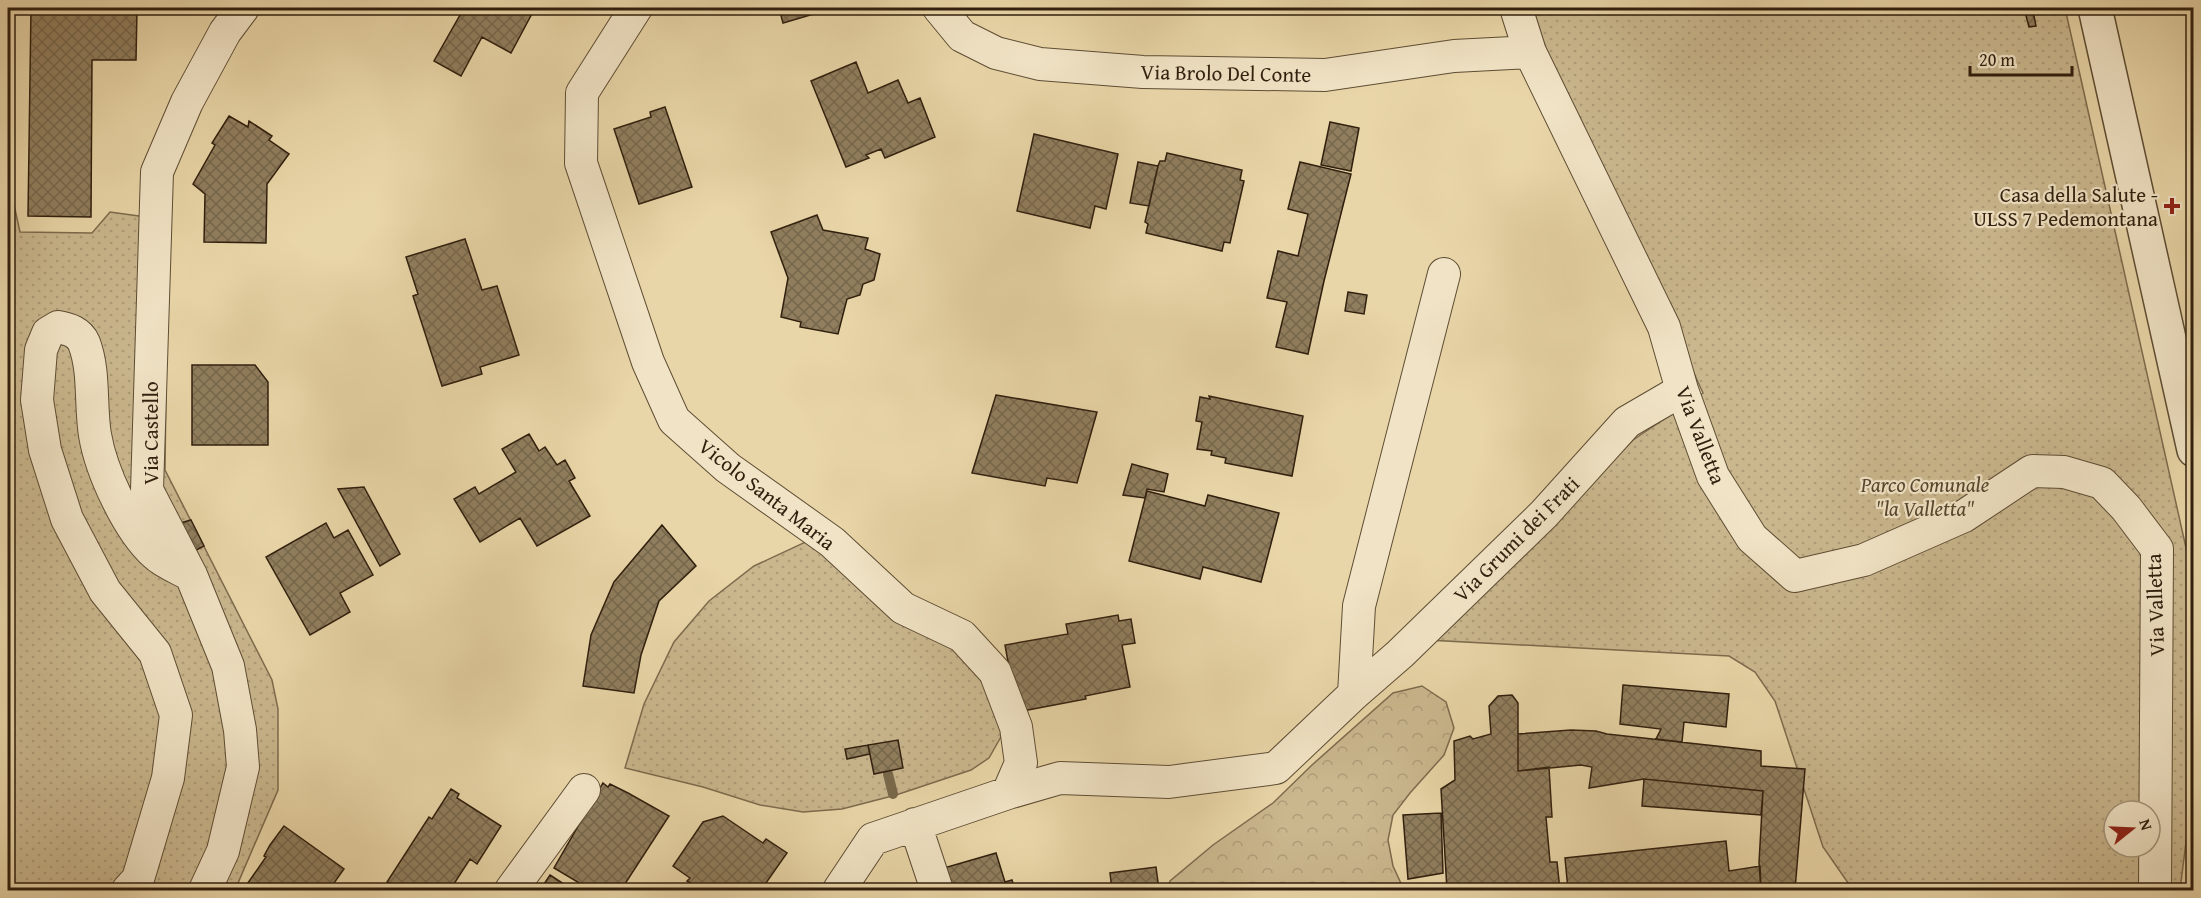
<svg xmlns="http://www.w3.org/2000/svg" width="2201" height="898" font-family="'Gentium Book Plus',serif">
<defs>
<pattern id="forest-crowns" width="20" height="18" patternUnits="userSpaceOnUse" patternTransform="scale(1.5)"><rect width="20" height="18" fill="#cab78e"/><path d="M2 6a3 3 0 1 1 6 0M12 15a3 3 0 1 1 6 0" fill="none" stroke="#ae9d79"/></pattern>
<pattern id="park-dots" width="8" height="8" patternUnits="userSpaceOnUse" patternTransform="scale(1.5)"><rect width="8" height="8" fill="#cab78e"/><path d="M2 2h.1M6 6h.1" fill="none" stroke="#ae9d79" stroke-width="1.8" stroke-linecap="round"/></pattern>
<pattern id="building-cross-hatch" width="8" height="8" patternUnits="userSpaceOnUse" patternTransform="scale(1.5)"><rect width="8" height="8" fill="#907e5e"/><path d="M0 0l8 8M0 8l8-8" fill="none" stroke="#76674c"/></pattern>
</defs>
<rect width="100%" height="100%" fill="#e9d6a8"/>
<filter id="stains"><feTurbulence type="fractalNoise" baseFrequency=".00333" numOctaves="4"/><feColorMatrix values="0 0 0 0 .2 0 0 0 0 .09 0 0 0 0 .02 0 0 0 .5 -.17"/></filter>
<radialGradient id="worn" r=".72"><stop offset=".6" stop-color="#630" stop-opacity="0"/><stop offset="1" stop-color="#630" stop-opacity=".3"/></radialGradient>
<path fill="url(#forest-crowns)" stroke="#7d6b4e" stroke-width="1.5" d="M1422,686l24,16 8,26 -10,27 -34,38 -17,22 -5,25 5,26 11,24h-237l3,-9 43,-36 60,-42 39,-38 81,-72z"/>
<path fill="url(#park-dots)" stroke="#7d6b4e" stroke-width="1.5" fill-rule="evenodd" d="M1533,8h532l128,571 1,199 -14,112h-327l-30,-43 -48,-146 -20,-29 -26,-16 -301,-16 205,-200 70,-47 -157,-342zM2114,811h36v36h-36z
M8,191h3l9,41 72,1 18,-21 58,8 -3,250 107,210 6,29v81l-43,100h-227z
M814,538l172,135 16,62 -13,23 -18,12 -75,25 -54,14 -39,3 -43,-7 -57,-18 -78,-19 19,-64 30,-62 35,-41 45,-35z"/>
<g fill="none" stroke-linecap="round" stroke-linejoin="round">
<path stroke="#79684b" stroke-width="10" d="M888,774l5,20"/>
</g>
<path fill="url(#building-cross-hatch)" stroke="#301f0e" stroke-width="1.5" d="M31,8h106l-1,52h-44l-1,157 -63,-1z
M464,8h71l-24,45 -29,-16 -21,39 -27,-15z
M779,8h55l-51,15z
M2033,11l3,15 -7,1 -4,-15z
M856,62l12,31 30,-13 10,23 12,-5 15,39 -50,21 -4,-9 -15,6 3,3 -23,9 -35,-86z
M665,107l27,80 -53,17 -25,-75 37,-12 -1,-5z
M229,116l19,11 1,-6 23,15 -3,4 20,14 -22,30 -1,59 -62,-1 1,-48 -12,-10 22,-39 -3,-2z
M1330,122l29,6 -8,43 -30,-6z
M1034,134l84,20 -12,55 -11,-3 -5,22 -73,-17z
M1167,153l75,17 -2,10 4,1 -14,62 -6,-1 -2,9 -76,-18 2,-9 -3,-2 13,-56 2,-5h5z
M1138,162l20,4 -9,40 -19,-3z
M1300,162l51,12 -27,107 -16,73 -32,-7 11,-45 -20,-4 11,-47 20,5 10,-42 -20,-5z
M817,215l6,15 45,8 -3,11 15,5 -6,26 -11,4 -3,11 -13,4 -9,35 -38,-7 1,-5 -20,-5 7,-39 -17,-46z
M465,239l17,51 15,-4 22,69 -39,12 2,7 -40,12 -29,-90 5,-2 -12,-37z
M1348,292l19,3 -3,19 -19,-3z
M192,365h63l13,17v63h-76z
M996,395l101,17 -20,71 -30,-5 -2,8 -73,-13z
M1209,396l94,20 -11,60 -67,-13 1,-5 -15,-3 1,-4 -15,-2 5,-27 -6,-1 4,-24 10,2z
M529,434l10,17 6,-4 12,18 8,-5 10,18 -6,3 21,35 -53,30 -17,-28 -40,24 -26,-43 21,-12 4,7 37,-22 -14,-23z
M1132,464l36,10 -4,18 -17,-3 -2,9 -22,-3z
M364,487l36,67 -20,12 -42,-77z
M1147,491l58,15 3,-11 71,18 -18,69 -58,-15 -3,12 -71,-18z
M191,520l13,26 -19,10 -15,-30z
M326,523l8,15 14,-8 25,45 -33,18 10,19 -40,23 -44,-78z
M662,525l34,41 -37,35 -18,54 -7,38 -51,-7 8,-51 23,-53z
M1118,615l1,6 12,-2 4,24 -13,2 8,42 -45,9 1,3 -69,13 -12,-67 63,-11 -2,-10z
M1623,685l106,9 -3,33 -42,-5 -2,20 -26,-3 5,-10 -41,-5z
M1512,695l6,8v68l31,-4 3,50h-6l4,45h7l3,28h-113l-6,-101 14,-9 -1,-39 16,-5 3,3 18,-5 -2,-28 9,-10z
M1571,730l25,1 11,3 154,17v15l44,3 -10,121h-34l-2,-27 4,-72 -119,-12 -55,9 3,-21 -11,-2 -63,6v-37z
M898,740l5,28 -29,6 -6,-29z
M868,745l2,9 -23,5 -2,-10z
M1644,779l119,12 -2,24 -119,-9z
M603,783l5,4 2,-3 18,9 41,23 -48,74h-30l-37,-22z
M451,789l8,5 -2,4 44,28 -24,38 -7,-5 -20,31h-49l-14,-8 42,-65 3,2z
M1441,813l2,60 -35,6 -5,-64z
M723,816l40,27 3,-4 21,14 -26,37h-60l-14,-9 3,-3 -17,-12 30,-44z
M284,826l60,43 -15,21h-86l23,-33 -2,-1 6,-11z
M1726,841l3,30 31,-5 1,24h-193l-3,-32z
M996,853l9,29 7,-2 3,10h-65l-6,-22z
M1156,867l3,23h-47l-2,-17z
M550,875l23,15h-33z"/>
<g fill="none" stroke-linecap="round" stroke-linejoin="round">
<defs>
<path id="minor" d="M636,8l-54,85 -1,70 67,199 26,58 54,48 104,74 71,66 59,28 33,36 21,55 5,36 -13,30
M939,8l23,28 34,17 44,11 103,8 182,3 129,-19 76,-4
M1516,8l14,44 134,275 18,63 31,86 39,62 43,38 69,-16 100,-44 68,-45 32,1 38,11 24,25 31,41 -2,341
M1354,694l5,-88 85,-332
M915,824l22,66
M128,890l10,-11 30,-101 8,-63 -21,-62 -50,-62 -38,-72 -22,-69 -8,-50 4,-50 7,-17 10,-6c11,2 21,5 26,16 11,29 6,62 11,92 6,36 33,95 60,119 9,9 25,15 36,21
M205,890l18,-39 20,-84 -3,-37 -12,-64 -37,-91 -44,-85 10,-318 30,-70 38,-70 18,-24
M511,890l73,-100
M839,890l34,-51 135,-46 52,-15 109,4 107,-14 78,-74 46,-40 144,-140 83,-92 55,-32"/>
<path id="tertiary" d="M2095,8l99,442"/>
</defs>
<use href="#minor" stroke="#5e4d34" stroke-width="34"/>
<use href="#tertiary" stroke="#5e4d34" stroke-width="36"/>
<use href="#minor" stroke="#f1e4c6" stroke-width="32"/>
<use href="#tertiary" stroke="#f1e4c6" stroke-width="33"/>
</g>
<path fill="#8f2418" stroke="#f1e4c6" stroke-width="2" d="M2169 197h6v6h6v6h-6v6h-6v-6h-6v-6h6z"/>
<g text-anchor="middle" dominant-baseline="central" stroke-width="4.5" stroke-linejoin="round" paint-order="stroke">
<g font-size="21" fill="#301f0e" stroke="#f1e4c6">
<text transform="translate(1226 73) rotate(1)">Via Brolo Del Conte</text>
<text transform="translate(150 433) rotate(-90)">Via Castello</text>
<text transform="translate(1701 435) rotate(69)">Via Valletta</text>
<text transform="translate(767 494) rotate(38)">Vicolo Santa Maria</text>
<text transform="translate(1516 539) rotate(-45)">Via Grumi dei Frati</text>
<text transform="translate(2155 605) rotate(-92)">Via Valletta</text>
</g>
<g font-size="21" fill="#301f0e" stroke="#f1e4c6" text-anchor="end">
<text x="2158" y="194">Casa della Salute -<tspan x="2158" dy="24">ULSS 7 Pedemontana</tspan></text>
</g>
<g font-size="21" font-style="italic" fill="#56452e" stroke="#f1e4c6">
<text x="1925" y="484">Parco Comunale<tspan x="1925" dy="24">"la Valletta"</tspan></text>
</g>
</g>
<rect width="2201" height="898" fill="none" stroke="#e9d6a8" stroke-width="30"/>
<rect x="9" y="9" width="2183" height="880" fill="none" stroke="#301f0e" stroke-width="3"/>
<rect x="15" y="15" width="2171" height="868" fill="none" stroke="#301f0e" stroke-width="1.5"/>
<g transform="translate(2132 829) rotate(72)"><circle r="28" fill="#f1e4c6" stroke="#a4957c" stroke-width="1.5"/>
<path d="M0-4.5L10 22L0 15L-10 22Z" fill="#8f2418"/>
<text y="-9" font-size="16" font-weight="bold" text-anchor="middle" fill="#301f0e">N</text>
</g>
<path d="M1970 66v9h102v-9" fill="none" stroke="#301f0e" stroke-width="3"/>
<text x="1979" y="66" font-size="18" fill="#301f0e" stroke="#f1e4c6" stroke-width="4.5" paint-order="stroke">20 m</text>
<rect width="100%" height="100%" filter="url(#stains)"/>
<rect width="100%" height="100%" fill="url(#worn)"/>
</svg>
